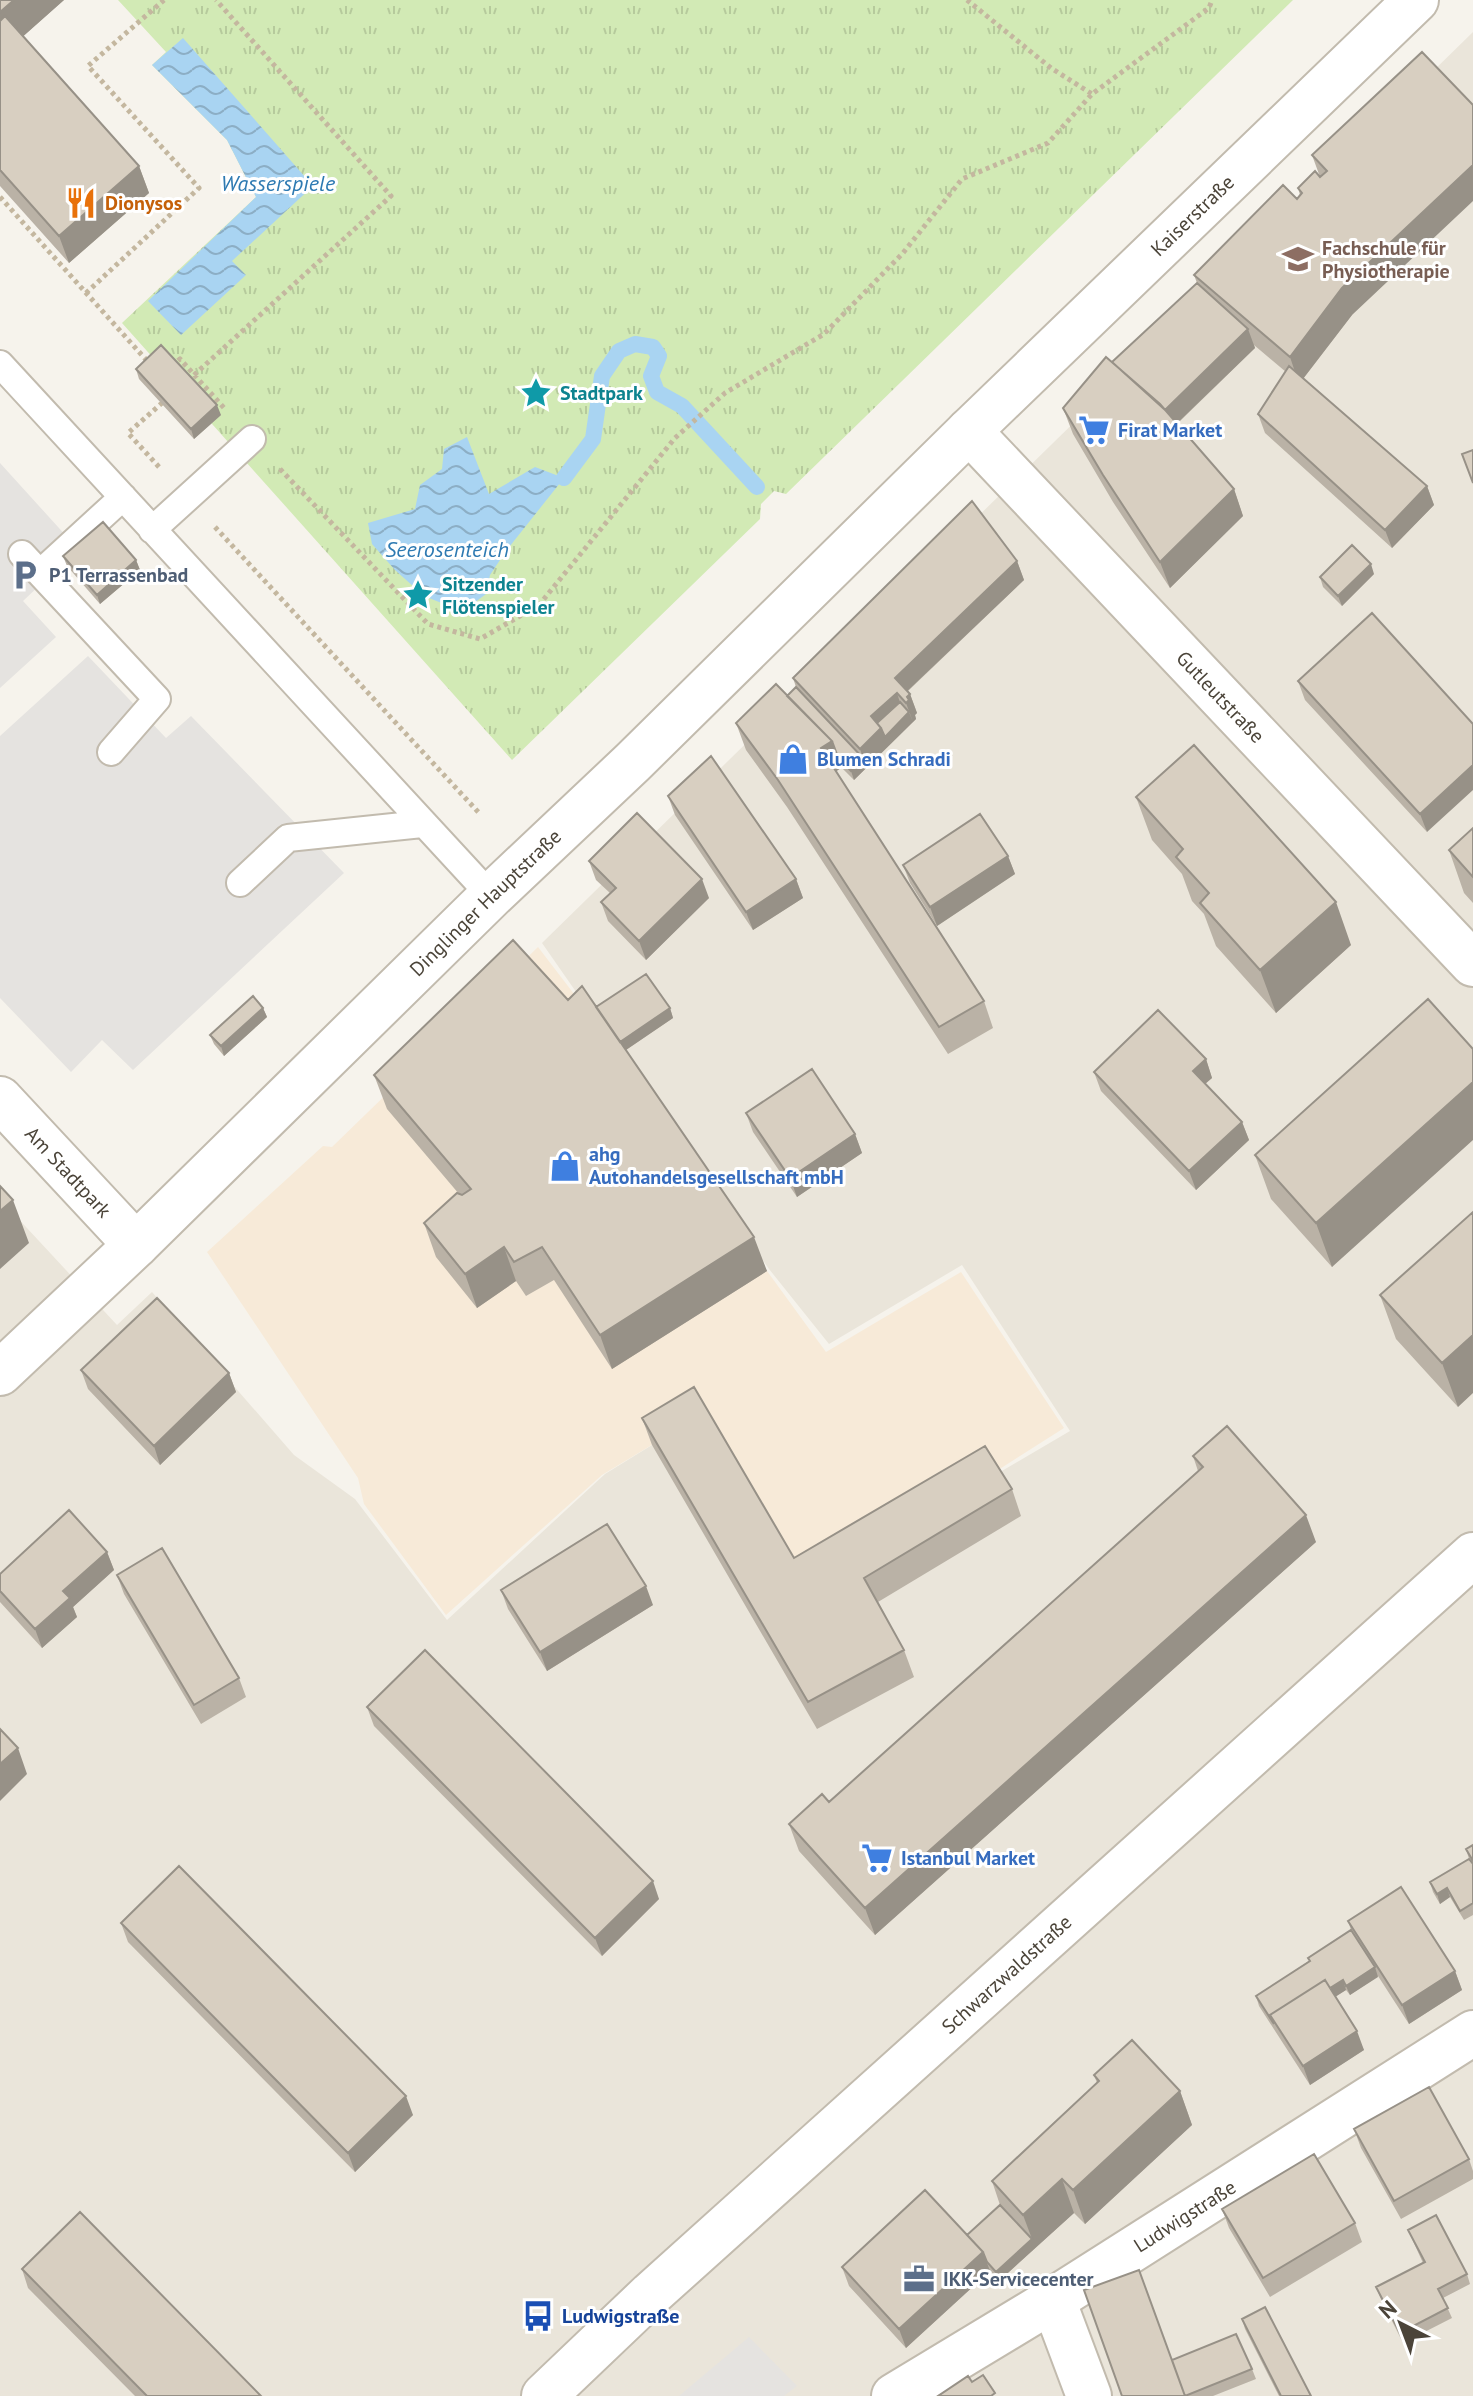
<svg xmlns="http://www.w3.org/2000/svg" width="1473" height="2396" font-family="'PT Sans',sans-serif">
<defs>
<pattern id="park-tufts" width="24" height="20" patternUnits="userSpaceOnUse" patternTransform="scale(2)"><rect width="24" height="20" fill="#d2eab5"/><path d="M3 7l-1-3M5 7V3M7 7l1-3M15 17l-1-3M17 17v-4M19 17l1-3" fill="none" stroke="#b6ca9c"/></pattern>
<pattern id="water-waves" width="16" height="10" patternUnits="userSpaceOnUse" patternTransform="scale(2)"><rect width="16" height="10" fill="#a9d4f2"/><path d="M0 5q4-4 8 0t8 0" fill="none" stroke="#8caec5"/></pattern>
</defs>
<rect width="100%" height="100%" fill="#f6f3ec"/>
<path fill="#eae5da" d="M1473,32v2364h-1473v-1197l117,126 35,-33 142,163 61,44 92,121 158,-146 47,-29 151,143 267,-157 -108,-166 -133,79 -60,-75 -227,-326z"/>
<path fill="#f7ead8" d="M538,947l56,73 173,251 59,81 135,-80 103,156 -69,44 -192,113 -100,-171 -101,61 -156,140 -82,-111 -6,-26 -151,-226 116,-106 9,1z"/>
<path fill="url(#park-tufts)" d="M118,0h1175l-507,494 -12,-3 -13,13 -1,15 -248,241 -390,-437 134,-126 -29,-57 -75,-75 14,-13z"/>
<path fill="#e5e3e0" d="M0,463l78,86 -55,52 33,36 -56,51z
M88,656l78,82 25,-22 153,157 -211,197 -31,-30 -31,32 -71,-74v-262z
M749,2337l48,49 -13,10h-105z"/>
<path fill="url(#water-waves)" d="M183,38l130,148 -81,75 14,14 -65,60 -33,-34 108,-104 -29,-57 -75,-75z
M467,437l22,57 46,-27 29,11 -58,73 -16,24 -4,19 -20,15 -17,-3 -25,-10 -29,-26 -23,-26 -4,-21 47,-14 5,-24 22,-16 2,-20z"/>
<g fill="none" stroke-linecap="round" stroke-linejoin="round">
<path stroke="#a9d4f2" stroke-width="16" d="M564,478l29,-39 9,-63 17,-25 16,-7 18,3 6,9 -8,20 6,16 25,14 75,81"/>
<defs>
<path id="service" d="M0,364l491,532
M152,530l100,-91
M22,554l135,145 -46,53
M40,573l83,-76
M240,883l48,-45 134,-14"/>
<g id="minor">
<path id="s1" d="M969,431l504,533"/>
<path id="s2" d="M0,1099l136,146"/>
<path d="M1053,2300l36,96"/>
<path id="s3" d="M894,2396l159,-96 420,-267"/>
</g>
<g id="tertiary">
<path id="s4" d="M0,1373l136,-128 355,-349 142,-134 336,-331 447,-431"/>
<path id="s5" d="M544,2396l107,-102 822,-739"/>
</g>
</defs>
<use href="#service" stroke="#c2bbae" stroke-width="30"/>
<use href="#minor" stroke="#c2bbae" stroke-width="48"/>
<use href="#tertiary" stroke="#c2bbae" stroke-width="48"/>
<path stroke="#c4b79f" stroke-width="5" stroke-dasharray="4 4" stroke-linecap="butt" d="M967,0l84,68 41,26
M0,197l149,166
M86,293l113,-105 -111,-122 76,-66
M172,366l8,-7 45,50
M194,375l197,-179 -175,-196
M159,467l-31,-34 34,-30
M280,469l148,155 52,15 59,-34 136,-167 50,-45 99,-59 79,-81 59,-74 86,-36 44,-49 117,-86 3,-8
M215,527l265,287"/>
<use href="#service" stroke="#fff" stroke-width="26"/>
<use href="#minor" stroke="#fff" stroke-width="44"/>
<use href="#tertiary" stroke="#fff" stroke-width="44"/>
</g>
<path fill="#bab2a6" d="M0,0h64l-41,36 116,130 10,27 -80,70 -69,-77z
M1422,52l-70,263 -49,64 124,107 7,19 -42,43 -127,-115 -7,-19 28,-42 -32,-27 1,3 -78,76 57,65 9,27 -73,72 -57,-86 -40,-68 -10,-26 134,-125 -3,-8 103,-76 3,-4 -2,-7 22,-11 -8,-22z
M136,369l85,46 -27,24 -55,-60z
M63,556l73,4 4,10 -40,34 -33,-38z
M1017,561l7,19 -116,111 2,3 7,19 -2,2 1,4 -62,61 -13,-13 -5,4 148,230 9,27 -45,26 -161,-247 -41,-57 -10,-27 51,-27 9,-9 -3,-9z
M1374,574l-32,32 -19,-19 -3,-10z
M1372,613l55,219 -122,-132 -7,-19z
M668,796l128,83 7,19 -50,32 -78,-115z
M1136,797l215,148 -75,68 -60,-67 -12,-32 -12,-13 -10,-27 -30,-34z
M1473,828v75l-9,-10 -15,-43z
M1008,856l7,18 -78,52 -27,-43 -7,-18z
M589,861l120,37 -63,62 -38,-39 -7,-19 9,-9 -14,-13z
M568,1000l28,7 74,1 3,10 -47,32 141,221 -155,98 -58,-89 -28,16 -10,-15 -39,27 -41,-51 -12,-34 35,-29 -72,-85 -13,-34z
M263,1008l4,9 -43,39 -10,-12 -4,-9z
M1473,1049l-141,218 -61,-68 -16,-44z
M1206,1059l6,19 -7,6 37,38 7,18 -53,50 -95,-99 -7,-19z
M746,1113l109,21 7,19 -65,44 -44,-65z
M1473,1212l-15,195 -62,-68 -16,-44z
M81,1370l148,3 7,19 -76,73 -72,-76z
M642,1418l152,140 218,-69 9,27 -143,86 26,48 10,27 -97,52 -165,-284z
M1193,1456l123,86 -441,393 -76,-84 -10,-27 40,-22 369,-331z
M107,1552l7,18 -41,37 4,10 -35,31 -42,-46v-28z
M117,1575l122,103 7,19 -45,27 -77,-130z
M501,1590l152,15 -106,66 -39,-62z
M367,1707l292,192 -57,57 -228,-230z
M1473,1845v70l-9,5 -14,-23 -10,7 -7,-12 -3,-10 39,-23 -3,-10z
M1348,1921l107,50 7,19 -53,34 -31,-48 -28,19 -4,-5 -11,7 29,53 -54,35 -51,-79 -3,-10 53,-35 -1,-3 43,-28z
M121,1923l292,192 -58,57 -227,-230z
M1094,2075l86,16 12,34 -107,99 -11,-11 -75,68 -9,-10 -84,77 -57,-62 -7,-19 125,-32 33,-30 -8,-24 105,-98z
M1354,2129l115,30 4,12v8l-72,40 -40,-71z
M1222,2209l133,14 7,19 -92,55 -41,-69z
M1408,2230l59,44 3,10 -27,14 9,20 -49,25 -23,-46 -4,-10 47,-24z
M22,2269l239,127h-126l-107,-108z
M1242,2319l69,77h-32l-34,-67z
M1172,2360l80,9 4,10 -43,17h-91z"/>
<path fill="#979187" d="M14,0h50l-64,57v-45z
M1473,165v36l-121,114 -53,69 -9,-27 52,-69z
M139,166l10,27 -80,70 -10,-27z
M1248,329l7,19 -86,83 -6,-19z
M217,405l4,10 -27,24 -3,-10z
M1427,486l7,19 -42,43 -7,-18z
M1234,489l9,27 -73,72 -10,-26z
M136,560l4,10 -40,34 -3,-9z
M1017,561l7,19 -122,116 -7,-18z
M1371,564l3,10 -32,32 -4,-10z
M897,693l6,19h6l4,10 -59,58 -3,-9 12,-13 -3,-9 11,-33z
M910,694l7,19 -2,2 1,4 -3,3 -7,-19 1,-6z
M832,741l9,27 -10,7 -10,-27z
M1473,765v25l-46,42 -7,-18z
M1008,856l7,18 -78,52 -7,-19z
M702,879l7,19 -63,62 -7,-19z
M796,879l7,19 -50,32 -7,-18z
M1336,902l15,43 -75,68 -16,-43z
M263,1008l4,9 -43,39 -3,-10z
M670,1008l3,10 -53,36 -4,-9z
M1206,1059l6,19 -13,11 -6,-18z
M1473,1082v58l-141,127 -16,-44z
M1242,1122l7,18 -53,50 -7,-19z
M855,1134l7,19 -65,44 -7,-19z
M13,1200l16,43 -29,26v-58z
M754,1237l13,34 -155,98 -12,-34z
M504,1247l12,34 -39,27 -12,-34z
M1473,1335v58l-15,14 -16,-44z
M229,1373l7,19 -76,73 -6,-19z
M1306,1515l10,27 -441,393 -10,-27z
M107,1552l7,18 -41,37 4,10 -35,31 -7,-19 28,-38z
M646,1586l7,19 -106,66 -7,-19z
M18,1748l9,26 -27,27v-37z
M653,1881l6,18 -57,57 -7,-18z
M1447,1888l3,9 -10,7 -3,-10z
M1375,1967l3,10 -28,18 -4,-9z
M1455,1971l7,19 -53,34 -7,-19z
M1343,1980l3,10 -65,41 -6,-8z
M1357,2031l7,19 -54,35 -7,-19z
M1180,2091l12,34 -107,99 -12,-34z
M406,2096l7,19 -58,57 -7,-19z
M1062,2179l12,34 -75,68 -3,-9 36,-33 -9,-24z
M983,2252l7,19 -84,77 -7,-19z"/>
<path fill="#d8cfc1" stroke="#979187" stroke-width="2" d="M0,0h14l-14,12z
M5,16l134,150 -80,70 -59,-66v-149z
M1422,52l51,53v60l-131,123 -52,69 -96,-82 89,-90 14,14 5,-6 -4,-5 17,-17 5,6 7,-6 -15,-16z
M1197,283l51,46 -83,81 -53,-48z
M161,345l56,60 -26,24 -55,-60z
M1106,357l54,47 74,85 -74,73 -57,-87 -40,-67z
M1289,366l138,120 -42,44 -127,-116z
M1473,450v33l-11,-29z
M972,501l45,60 -122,117 15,16 -3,3 2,3 -3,3 -9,-10 -26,23 10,12 -21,21 -67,-71z
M103,522l33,38 -39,35 -34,-39z
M1352,545l19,19 -33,32 -18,-19z
M1372,613l101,111v41l-53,49 -122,-133z
M776,684l56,57 -11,7 163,253 -45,26 -161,-247 -42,-57z
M796,687l67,71 -12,13 -13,-14 -6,-16 -45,-45z
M900,702l9,10 -24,25 -4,-9 -4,-5z
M1194,745l142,157 -76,68 -60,-67 9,-10 -33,-36 7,-8 -47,-52z
M711,756l85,123 -50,33 -78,-116z
M637,813l65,66 -63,62 -38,-39 15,-14 -27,-27z
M980,814l28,42 -78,51 -27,-42z
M1473,828v49l-24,-27z
M513,940l55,60 14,-14 172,251 -154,98 -58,-88 -28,15 -10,-15 -39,27 -41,-51 33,-30 5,2 9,-6 -97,-114z
M646,974l24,34 -50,34 -24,-35z
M253,996l10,12 -42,38 -11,-11z
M1428,999l45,50v33l-157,141 -61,-68z
M1158,1010l48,49 -13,12 49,51 -53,49 -95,-99z
M812,1069l43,65 -65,44 -44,-65z
M0,1186l13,14 -13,11z
M1473,1212v123l-31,28 -62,-68z
M157,1298l72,75 -75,73 -73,-76z
M694,1387l100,171 191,-112 27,43 -148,89 40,72 -96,52 -166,-284z
M1227,1426l79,89 -441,393 -76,-84 33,-30 7,8 374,-335 -10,-11z
M69,1510l38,42 -44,39 7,7 -35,31 -35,-38v-17z
M607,1524l39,62 -106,66 -39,-62z
M162,1548l77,130 -45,27 -77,-130z
M425,1650l228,231 -58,57 -228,-231z
M0,1729l18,19 -18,16z
M1473,1845v16l-7,-12z
M1469,1859l4,5v39l-13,8 -13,-23 -10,6 -7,-12z
M179,1866l227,230 -58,57 -227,-230z
M1401,1887l54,84 -53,34 -54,-84z
M1351,1930l24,37 -29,19 -3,-6 -13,8 -5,-8 -55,35 4,9 -18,-28 54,-35 -2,-3z
M1325,1980l32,51 -54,35 -33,-51z
M1132,2040l48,51 -107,99 -11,-11 -39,36 -31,-34 107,-100 -5,-6z
M1429,2087l40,72 -75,42 -40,-72z
M1314,2154l41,69 -92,55 -41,-69z
M925,2190l58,62 -84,77 -57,-62z
M1000,2205l32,34 -36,33 -9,-10 -4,-10 -16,-17z
M80,2212l181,184h-114l-125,-127z
M1436,2215l31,59 -29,15 10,19 -48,25 -24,-46 49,-25 -17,-32z
M1139,2270l46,126h-63l-38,-106z
M1265,2307l46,89h-30l-39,-77z
M1236,2334l16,35 -67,27 -13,-36z
M983,2375l12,18 -4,3h-53l30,-20 4,6z"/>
<defs>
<symbol id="restaurant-bare" viewBox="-9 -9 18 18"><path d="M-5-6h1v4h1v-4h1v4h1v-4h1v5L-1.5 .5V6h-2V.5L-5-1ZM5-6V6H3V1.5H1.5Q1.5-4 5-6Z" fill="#e8710a" stroke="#fff" stroke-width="2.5" paint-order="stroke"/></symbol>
<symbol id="university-bare" viewBox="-9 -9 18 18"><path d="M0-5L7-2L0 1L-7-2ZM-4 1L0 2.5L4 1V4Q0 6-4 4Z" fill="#8d6e63" stroke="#fff" stroke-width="2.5" paint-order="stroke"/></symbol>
<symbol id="sight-bare" viewBox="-9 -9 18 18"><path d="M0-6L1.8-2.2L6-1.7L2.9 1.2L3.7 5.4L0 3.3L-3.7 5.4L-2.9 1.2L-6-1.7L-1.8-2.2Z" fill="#0f9aa8" stroke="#fff" stroke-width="2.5" paint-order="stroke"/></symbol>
<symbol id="supermarket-bare" viewBox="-9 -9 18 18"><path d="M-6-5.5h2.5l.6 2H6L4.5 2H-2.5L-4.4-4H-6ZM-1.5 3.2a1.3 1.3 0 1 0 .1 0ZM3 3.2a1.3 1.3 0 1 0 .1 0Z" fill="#3f7fe0" stroke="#fff" stroke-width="2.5" paint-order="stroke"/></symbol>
<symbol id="parking-bare" viewBox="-9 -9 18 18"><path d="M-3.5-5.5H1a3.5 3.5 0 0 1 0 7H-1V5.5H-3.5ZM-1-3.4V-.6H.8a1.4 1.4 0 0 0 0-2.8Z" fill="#5c6f8a" stroke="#fff" stroke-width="2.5" paint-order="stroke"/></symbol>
<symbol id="shop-bare" viewBox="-9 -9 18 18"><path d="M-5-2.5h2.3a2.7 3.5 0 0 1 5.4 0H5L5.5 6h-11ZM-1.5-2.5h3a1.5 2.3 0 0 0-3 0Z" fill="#3f7fe0" stroke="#fff" stroke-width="2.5" paint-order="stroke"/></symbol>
<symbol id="office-bare" viewBox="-9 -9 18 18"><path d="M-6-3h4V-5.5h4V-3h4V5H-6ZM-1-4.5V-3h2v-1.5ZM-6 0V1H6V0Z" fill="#5c6f8a" stroke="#fff" stroke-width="2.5" paint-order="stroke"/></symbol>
<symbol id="bus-bare" viewBox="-9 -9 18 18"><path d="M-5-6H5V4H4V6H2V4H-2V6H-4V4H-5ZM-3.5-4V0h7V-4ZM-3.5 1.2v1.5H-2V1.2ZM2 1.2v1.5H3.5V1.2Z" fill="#1a4fb4" stroke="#fff" stroke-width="2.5" paint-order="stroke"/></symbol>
</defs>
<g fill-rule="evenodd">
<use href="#restaurant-bare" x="59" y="181" width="44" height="44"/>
<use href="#university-bare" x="1276" y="237" width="44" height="44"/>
<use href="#sight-bare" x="514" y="371" width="44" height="44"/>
<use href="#supermarket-bare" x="1072" y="408" width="44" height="44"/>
<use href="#parking-bare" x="3" y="553" width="44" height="44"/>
<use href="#sight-bare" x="396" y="573" width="44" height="44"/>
<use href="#shop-bare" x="771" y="737" width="44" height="44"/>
<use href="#shop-bare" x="543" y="1144" width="44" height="44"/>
<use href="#supermarket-bare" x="855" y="1836" width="44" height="44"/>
<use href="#office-bare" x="897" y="2257" width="44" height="44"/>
<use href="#bus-bare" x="516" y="2294" width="44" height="44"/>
</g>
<g text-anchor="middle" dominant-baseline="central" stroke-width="6" stroke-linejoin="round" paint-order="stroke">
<g font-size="20" font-weight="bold" fill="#c56008" stroke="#fff" text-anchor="start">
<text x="105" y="203">Dionysos</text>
</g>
<g font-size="20" fill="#4b4439" stroke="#fff">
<text stroke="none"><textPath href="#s4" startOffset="1662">Kaiserstraße</textPath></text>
<text stroke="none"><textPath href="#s1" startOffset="366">Gutleutstraße</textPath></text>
<text stroke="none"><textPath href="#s4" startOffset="676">Dinglinger Hauptstraße</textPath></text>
<text stroke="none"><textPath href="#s2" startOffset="100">Am Stadtpark</textPath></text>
<text stroke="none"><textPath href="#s5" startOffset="626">Schwarzwaldstraße</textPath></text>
<text stroke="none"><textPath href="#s3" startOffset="342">Ludwigstraße</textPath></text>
</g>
<g font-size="20" font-weight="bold" fill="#785e54" stroke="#fff" text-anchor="start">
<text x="1322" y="248">Fachschule für<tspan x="1322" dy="23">Physiotherapie</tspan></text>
</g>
<g font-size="20" font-weight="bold" fill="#0d838f" stroke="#fff" text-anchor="start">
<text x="560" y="393">Stadtpark</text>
<text x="442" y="584">Sitzender<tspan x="442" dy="23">Flötenspieler</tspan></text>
</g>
<g font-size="20" font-weight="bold" fill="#366cbe" stroke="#fff" text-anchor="start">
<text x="1118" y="430">Firat Market</text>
<text x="817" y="759">Blumen Schradi</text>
<text x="589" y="1154">ahg<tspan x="589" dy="23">Autohandelsgesellschaft mbH</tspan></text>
<text x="901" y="1858">Istanbul Market</text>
</g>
<g font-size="20" font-weight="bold" fill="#4e5e75" stroke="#fff" text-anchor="start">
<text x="49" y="575">P1 Terrassenbad</text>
<text x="943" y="2279">IKK-Servicecenter</text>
</g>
<g font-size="20" font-weight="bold" fill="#164399" stroke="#fff" text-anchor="start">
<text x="562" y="2316">Ludwigstraße</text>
</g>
<g font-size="22" font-style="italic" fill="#2e7ab2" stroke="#fff">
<text x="278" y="183">Wasserspiele</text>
<text x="447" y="549">Seerosenteich</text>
</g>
</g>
<g transform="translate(1401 2324) rotate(318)" stroke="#ffffff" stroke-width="6" paint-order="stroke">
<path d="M0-6L14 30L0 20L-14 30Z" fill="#4b4439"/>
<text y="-12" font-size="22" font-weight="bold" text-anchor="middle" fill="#4b4439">N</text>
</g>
</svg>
